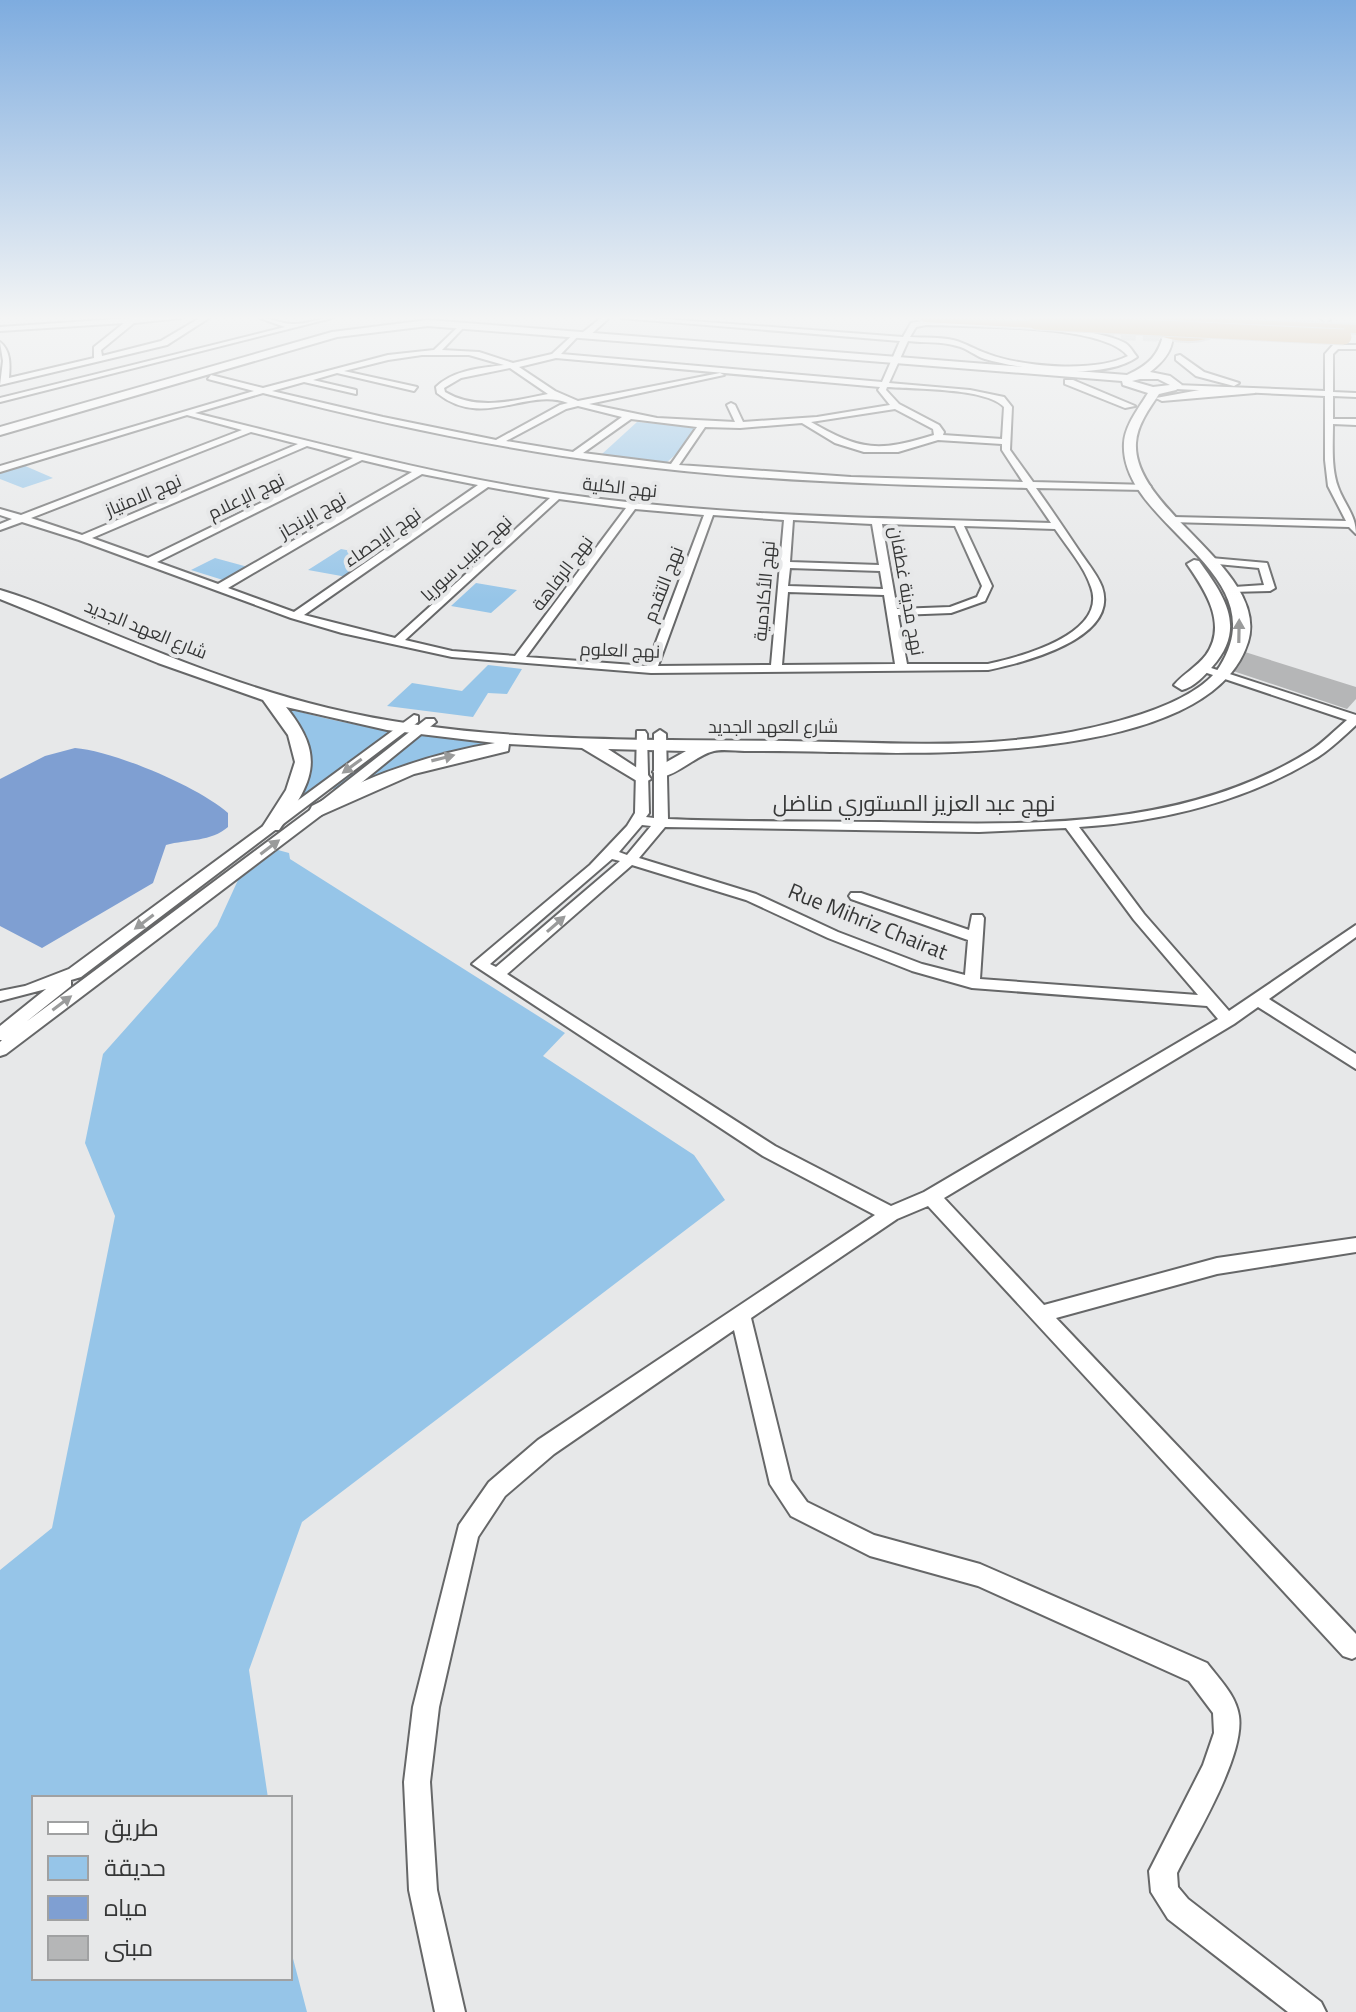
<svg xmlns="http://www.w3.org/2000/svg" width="1356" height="2012" font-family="'Titillium Web',Cairo,sans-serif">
<rect width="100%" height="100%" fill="#e7e8e9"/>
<path fill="#96c5e8" d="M637,422l60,5 -16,23 -14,12 -65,-8z
M23,465l30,13 -30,10 -23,-9v-7z
M341,549l37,7 -31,21 -39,-7z
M215,558l33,9 -25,13 -32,-10z
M476,583l41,7 -26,23 -40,-7z
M488,665l34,4 -15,25 -19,-1 -15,24 -86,-11 25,-23 50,8z
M286,708c72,21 145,29 220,34l-62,12 -82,29 -63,13c18,-40 17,-55 -13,-88z
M278,850l11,3 1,6 275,174 -22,23 151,99 31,45 -423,322 -53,148 19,128h-234v180h256v-31l17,65h-307v-442l52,-42 63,-312 -30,-73 18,-89 114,-128 21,-46z"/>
<path fill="#7f9fd2" d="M75,748c39,3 124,39 153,65v14c-17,15 -40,12 -62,18l-13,38 -111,65 -42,-22v-147l45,-23z"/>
<path fill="#b5b6b7" d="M1245,652l111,35v12l-9,10 -114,-38z"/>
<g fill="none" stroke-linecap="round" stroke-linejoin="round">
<path stroke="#c4c5c5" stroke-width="15" stroke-dasharray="15 7" stroke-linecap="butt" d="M1099,332l56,2 33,-8 4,-8"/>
<defs>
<path id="street" d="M133,318h48l-47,5 -33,27 1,6 59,-15 39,-23h9l-42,27 -167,40 3,-24 -3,-19c11,9 10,23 9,36l85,-20v-11l30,-24 -124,8v-4z
M260,318c11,0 21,6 32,6 13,1 26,-6 40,-6l-332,84v-4l285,-71z
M601,318h8l-21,19h-6v-4z
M621,318h31l251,19 8,-14c38,-7 182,2 214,20 5,3 8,9 12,14 -34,24 -114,13 -152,2 -10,-3 -18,-11 -28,-13 -16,-5 -33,-3 -49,-5l-19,42 81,7 34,7 8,10 -2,43 23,32 116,3 2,2 -5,3 -110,-2c16,22 31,45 46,67 7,10 16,21 20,32 18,52 -80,76 -114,83l-337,3 -199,-16 -110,-24 -51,-15 -212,-78 -57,-18 -22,8v-6l12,-5 -12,-4v-6l21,6 221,-85 -55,-15 -187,57v-6l254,-75 -46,-12 3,-4 52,13 125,-33 46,-5 25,-24 4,2 -21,22 37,2 34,11 39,-9 24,-22 4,2 -19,20 321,28 18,-41zM926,325c44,2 176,-2 202,31 -33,17 -105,11 -140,-2 -13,-4 -22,-11 -35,-14 -14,-3 -29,-2 -43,-3l6,-10zM422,355h47l35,10c-23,3 -51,5 -68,22l1,6c46,37 90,-6 131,10l-8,2 -64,35 -113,-23 -111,-26 32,-9 52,12v-4l-43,-10 24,-7 77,18 3,-4 -73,-16 44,-11zM556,358l324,29 -2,3 12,15 -73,12 -74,5 -8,-17 -4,-2 -4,2 8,17 -78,-4 -68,-14 135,-29 -4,-2 -142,28 -23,-10 -36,-24zM510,368l38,26c-35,7 -71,17 -103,-2l-1,-4 17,-10zM887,387c27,2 100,1 117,20l-2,32 -59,-4 1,-3 -5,-7 -40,-21 -13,-14zM263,393c116,30 233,55 351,70 137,18 275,22 413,25l24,35c-167,-5 -331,-6 -495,-30 -123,-18 -242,-51 -361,-80zM578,406l44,11 -49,35 -67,-11 60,-32zM895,409l38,20 1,6c-55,17 -73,16 -123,-13zM631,419l66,8 -26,37 -88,-11zM802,423l33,20 29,9h34l40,-12 64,4v6l21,32 -172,-5 -172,-12 26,-38 35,1zM251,432l47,12 -216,91 -51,-17zM307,446l46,12 -205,100 -56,-20zM362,460l50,12 -194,112 -61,-22zM422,474l56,11 -184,127 -66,-24zM488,487l62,11 -155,140 -91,-23zM559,499l67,9 -111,148 -63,-5 -47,-11zM635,509l69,6 -57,151 -121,-9zM713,515l71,5 -13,145 -113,1zM793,520l79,4 7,41 -89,-3zM882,524l73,2 27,60 -5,11 -27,10 -53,2zM964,526l91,3c12,18 29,37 36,58 17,47 -71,70 -103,77h-81l-9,-49 53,-2 34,-12 7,-15zM790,568l90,3 3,18 -95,-3zM788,592l96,3 11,69 -113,1z
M1320,318h8l2,2 -4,2z
M1333,345h23v4h-18l-5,5v38l23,1v4l-23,-1v23h23v6l-23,-1c0,20 -2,44 5,63 6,17 18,28 18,47l-7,-7 -179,-5 -2,-2 5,-3 173,4 -18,-35 -3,-26v-64l-149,-7 -4,-2 4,-2 149,6v-37z
M1211,558l56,5 8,25 -5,3 -40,1 -1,-2 5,-3 30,-2 -5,-17 -52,-5 -1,-2z
M1205,666l151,49v10c-12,11 -24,23 -38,32 -71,44 -156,65 -239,70l65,87 85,97 127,-86v12l-87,62 87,55v15l-98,-62 -24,17 -290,174 100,107 173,-47 139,-20v14l-139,22 -161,44 300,316v23l-4,2 -9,-3 -415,-450 -31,13 -146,99 40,162 16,22 67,33 106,29 227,99c12,16 29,32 32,53 6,40 -44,121 -62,157l1,14 10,12 133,103 5,10h-38l-120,-93 -17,-27 -2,-21 54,-106 11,-32 -1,-20 -24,-32 -211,-95 -108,-30 -79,-40 -21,-32 -36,-154 -180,124 -49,42 -27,41 -39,170 -9,75 7,108 28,122h-30l-26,-122 -5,-108 9,-75 46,-182 30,-43 49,-42 337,-225 -112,-59 -291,-192 118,-99 37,-39 8,-13 2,-82h8l2,3 2,79 -3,4 8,1v-84l6,-4 6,4 2,85c70,3 141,2 212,3 145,3 302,9 430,-71 13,-8 25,-21 37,-31l-146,-49v-4zM642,825l9,1 -24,29 -8,-3zM665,827l314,5 87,-4 68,92 64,75 -218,-16 4,-61 -2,-3h-10l-3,15 -108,-37h-10l-2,3 2,3 117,41 -3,35 -43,-11 -84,-32 -82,-38 -117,-36zM612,859l8,2 -124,106 -6,-3zM632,865l114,35 82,38 84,33 60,17 235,18 11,13 -294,173 -33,14 -116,-60 -268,-172z
M414,715l4,1v6l-337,255 -10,3v6l-45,36 288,-215 112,-88h8l2,3 -112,91 -318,241 -6,2v-14l2,-2h-2v-14l46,-37 -46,12v-10l25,-5 44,-17z"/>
<path id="secondary" d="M428,320l699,55c22,-10 32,-20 37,-43h8c3,17 -9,30 -22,40l20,4 12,9 -6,5 -17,4c-10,15 -22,31 -23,49 -4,68 134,127 112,199 -37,120 -318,112 -418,110 -29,-1 -57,-1 -85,-1 -9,0 -22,-2 -31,0 -17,4 -34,22 -52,26l-9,-5 3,-4 30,-17 -78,-2 40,26 3,4 -9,5 -60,-36 -73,-4 -1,7 -94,23 -95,42 -9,-6 2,-4c58,-31 118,-52 183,-63l-108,-13 -101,-23c41,51 26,75 -7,123h-14l-2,-4 23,-36 9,-28 -7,-27 -25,-35 -105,-37 -158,-64v-9c38,11 74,28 111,43 71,29 142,57 217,75 149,36 306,31 458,33 87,1 175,8 261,-5 47,-7 147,-28 173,-70 59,-95 -101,-141 -96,-223 1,-18 15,-35 24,-50l-25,-8 -1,-4 -694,-55 -91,11 -337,98v-8l332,-95zM1140,379h18l12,6 -17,2 -21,-6z
M1180,355l24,17 35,11 -5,3 -38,-10 -20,-16v-4z
M1065,380h8l62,26 -10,2 -60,-24z
M1251,388l4,1v4l-93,8 -6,-3 49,-9z
M1194,560l5,1c26,36 48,67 13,106 -8,9 -18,20 -30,23l-8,-5c9,-11 23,-18 32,-30 22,-31 -1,-65 -19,-91z"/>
<path id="highway" d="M918,318l152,4 7,4 -7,4 -145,-8z
M1105,318h100l151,7v8l-138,-6 4,4c-20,16 -60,12 -78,-5l3,-3 -35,-1zM1185,322l17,3 4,5 -23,2 -23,-6z"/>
</defs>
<use href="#street" stroke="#666768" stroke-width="4"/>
<use href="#secondary" stroke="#666768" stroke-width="4"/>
<use href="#highway" stroke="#c3c3c3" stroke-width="4"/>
<use href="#street" fill="#fff" fill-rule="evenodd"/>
<use href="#secondary" fill="#fff" fill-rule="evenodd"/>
<use href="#highway" fill="#c6904e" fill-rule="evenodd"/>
<defs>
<path id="highway-bridge" d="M1036,322l308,15"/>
</defs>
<use href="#highway-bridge" stroke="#c3c3c3" stroke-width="17" stroke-linecap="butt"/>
<use href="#highway-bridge" stroke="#c6904e" stroke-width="15"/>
</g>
<defs><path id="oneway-solid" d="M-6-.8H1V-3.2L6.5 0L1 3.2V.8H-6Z" transform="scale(2)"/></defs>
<g fill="#9a9b9b">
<use href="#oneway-solid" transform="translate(1239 631) rotate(-89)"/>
<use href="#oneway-solid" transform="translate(443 758) rotate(-14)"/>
<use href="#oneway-solid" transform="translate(352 766) rotate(144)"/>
<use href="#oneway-solid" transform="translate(270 847) rotate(-37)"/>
<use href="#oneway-solid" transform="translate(144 922) rotate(143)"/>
<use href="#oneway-solid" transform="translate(556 924) rotate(-41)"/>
<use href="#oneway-solid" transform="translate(62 1003) rotate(-37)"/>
</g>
<linearGradient id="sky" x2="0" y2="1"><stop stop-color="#7eacdf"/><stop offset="0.53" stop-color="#f4f5f5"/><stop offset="1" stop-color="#f4f5f5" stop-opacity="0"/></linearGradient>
<rect width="1356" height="600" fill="url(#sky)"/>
<g text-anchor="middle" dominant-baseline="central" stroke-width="8" stroke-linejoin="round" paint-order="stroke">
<g font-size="18" fill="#363737" stroke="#e7e8e9">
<text transform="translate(620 487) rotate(6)">نهج الكلية</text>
<text transform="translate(143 495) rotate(-23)">نهج الامتياز</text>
<text transform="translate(246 496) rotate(-26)">نهج الإعلام</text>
<text transform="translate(312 515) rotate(-30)">نهج الإنجاز</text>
<text transform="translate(382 537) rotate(-35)">نهج الإحصاء</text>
<text transform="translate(466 558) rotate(-43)">نهج طبيب سوريا</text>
<text transform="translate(562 573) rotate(-53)">نهج الرفاهة</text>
<text transform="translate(663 584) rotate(-69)">نهج التقدم</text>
<text transform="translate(764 591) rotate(-85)">نهج الأكادمية</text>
<text transform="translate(907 591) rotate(80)">نهج مدينة غطفان</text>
<text transform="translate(146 629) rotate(22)">شارع العهد الجديد</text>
<text transform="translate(620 650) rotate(2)">نهج العلوم</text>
<text x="773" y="726">شارع العهد الجديد</text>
</g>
<g font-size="22" fill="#363737" stroke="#e7e8e9">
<text x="914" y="803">نهج عبد العزيز المستوري مناضل</text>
<text transform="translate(868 921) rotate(22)">Rue Mihriz Chairat</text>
</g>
</g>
<rect x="32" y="1796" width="260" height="184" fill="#e7e8e9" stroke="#a0a1a2" stroke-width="2"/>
<rect x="48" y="1822" width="40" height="12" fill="#ffffff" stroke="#a0a1a2" stroke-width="2"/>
<text x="104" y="1836" font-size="24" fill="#363737">طريق</text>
<rect x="48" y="1856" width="40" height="24" fill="#96c5e8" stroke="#a0a1a2" stroke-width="2"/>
<text x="104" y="1876" font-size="24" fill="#363737">حديقة</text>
<rect x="48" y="1896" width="40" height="24" fill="#7f9fd2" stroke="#a0a1a2" stroke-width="2"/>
<text x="104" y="1916" font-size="24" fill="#363737">مياه</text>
<rect x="48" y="1936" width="40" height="24" fill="#b5b6b7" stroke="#a0a1a2" stroke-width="2"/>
<text x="104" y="1956" font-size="24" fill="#363737">مبنى</text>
</svg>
